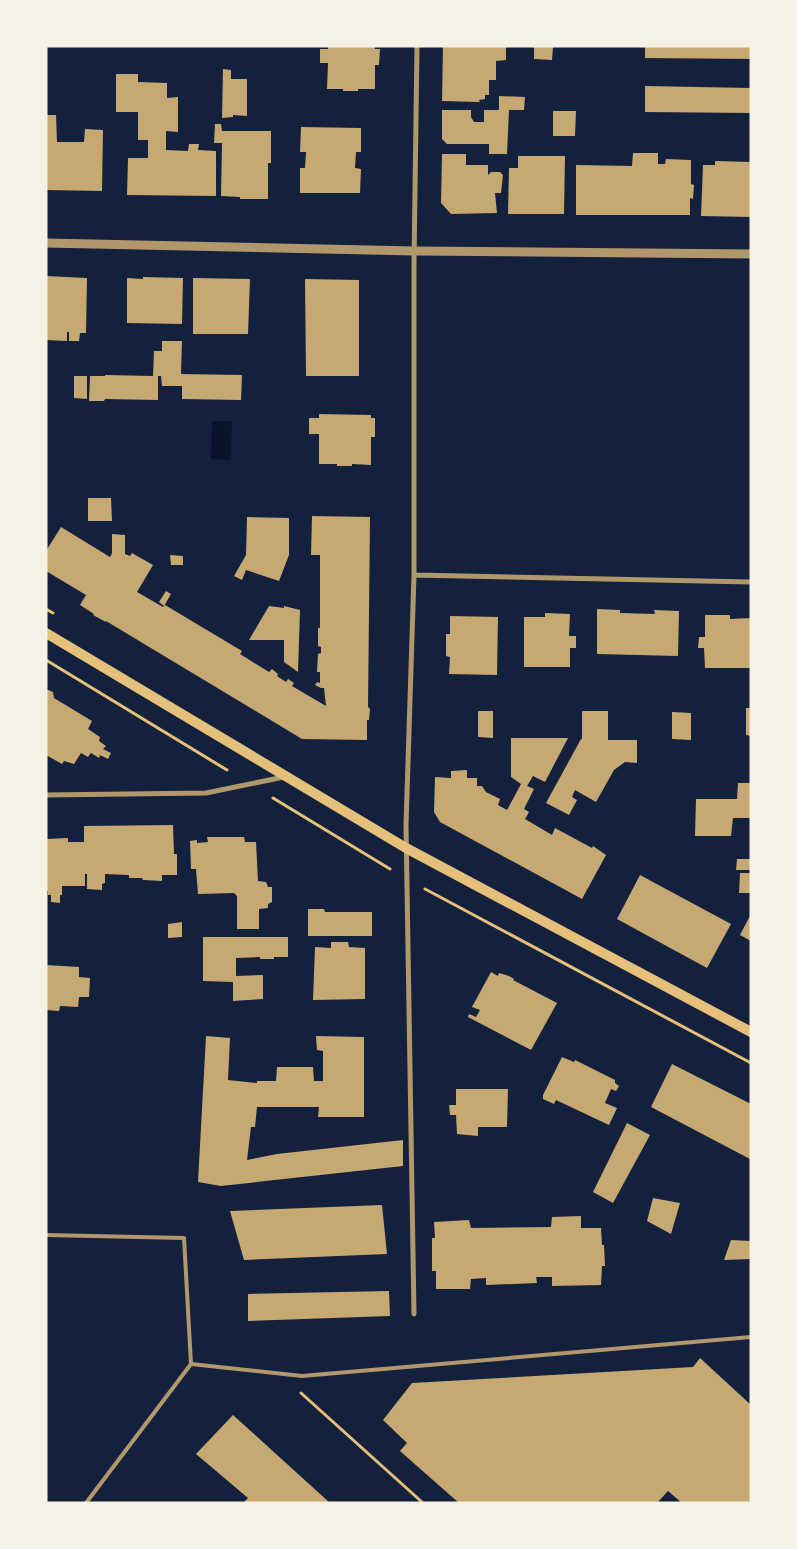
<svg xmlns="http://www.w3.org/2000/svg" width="797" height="1549" font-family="'Roboto Condensed',sans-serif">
<rect width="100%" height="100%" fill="#14213d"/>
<path fill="#0b132b" d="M212,421h20l-1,39 -20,-1z"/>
<path fill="#c6a872" d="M328,46h47v3h5l-1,16h-4v24h-17v2h-15v-2h-16l1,-26h-8v-14h8z
M443,46h63v14l-10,1v19h-7v15h-4v4l-6,1 1,2 -38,-1z
M645,46h106v13l-106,-1z
M534,47h19l-1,13 -18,-1z
M223,69l8,1v9h16v37l-14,-1v2l-11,1z
M116,74h22v8l29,1v15l11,-1v35l-12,-1v19l22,1 1,-7h10l-1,6 18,1v45l-89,-1 1,-37h20v-18h-10v-28h-22z
M645,86l106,2v25l-106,-1z
M499,96l26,1 -1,13h-15l-2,44h-18v-10h-42l-5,-5v-29h29v7l3,5h10v-12h15z
M553,111h23l-1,25h-22z
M46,115h10l1,27h27l1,-13 18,1 -1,61 -56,-1z
M215,124h6l1,7h49v32h-3v36h-28v-2l-19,-1 1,-53h-8z
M301,127l60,1v24h-5l-1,16 6,1 -1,24h-60v-25h5l1,-16h-6z
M633,153h25v11h7l1,-5 25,1v24l3,1 -1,14 -3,-1v17h-114v-50l56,1z
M442,154h24v11h22v10l3,-3h9l3,3 -2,18h-6l2,20 -46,1 -10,-11z
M518,156h47l-1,58h-56l1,-46h9z
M715,161l36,1v55l-50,-1 2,-51h12z
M46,276l41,2 -1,55h-6l-1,8h-10v-9h-2v9l-21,-1z
M143,277l40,1 -1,46 -55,-1v-45l16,1z
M193,278l57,1 -2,55h-55z
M305,279l54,1v96h-53z
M162,341h20l-1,33 61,1 -1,25 -59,-1v-13h-20l-1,-10h-3v24l-53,-1 -1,2h-15l1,-25h15v-1l48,1 1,-25h8z
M74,376h13v23l-13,-1z
M319,414l52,1v3h4v19h-4v28l-19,-1v2h-15v-2h-18v-30h-10v-16h10z
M88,498h23l1,23h-24z
M312,516l58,1 -2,190 2,2 -1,11h-2v20l-65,-1 -196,-118v1l-13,-7 1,-1 -14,-9 6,-10 -40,-24v-20l15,-24 49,30 2,-4v-19l13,1v19l5,2 2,-3 21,12 -16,27 26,15 2,-2 77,46 -2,3 29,18 3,-3 6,5 -1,2 9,6 2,-3 6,4 -2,3 34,20 -2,-18h-3l-6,-3 2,-3 3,1v-11h-3l1,-18 3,-1v-6l-3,-1v-18h2v-73h-9z
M247,517l42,1v37l-10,26 -33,-11 -4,10 -8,-4 12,-21z
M170,555l13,1v9h-12z
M166,591l5,3 -7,12 -5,-4z
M269,606l15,2v-2l16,4 -2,62 -14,-10v-22h-35z
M597,609l23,1v3l35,1 -1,-4 25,1 -1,45 -81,-2z
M545,613l25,1 -1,22h7v12h-6v19h-46v-50h21z
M705,615h25v4l21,-1v50h-46l-1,-20h-6l1,-11h6z
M450,616l48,1 -1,58 -48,-1 1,-17 -4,-1v-22h4z
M46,689l7,3 1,6 38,23 -4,8 12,8 -1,4 7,5 -3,3 8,4 -3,6 -8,-4 -1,3 -8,-5 -3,4 -7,-4 -7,11 -10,-3 -2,3 -16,-9z
M746,708h5v28l-5,-1z
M478,711h15v27l-15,-1z
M582,711h26v29h29v23l-12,-1 -11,8 -18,32 -21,-12 -3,7 5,3 -8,15 -23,-12 35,-64h1z
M672,712l19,1v27l-19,-1z
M511,738h57l-23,44 -12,-6 -6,10 7,3 -10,20 5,3 -4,7 27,16 3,-7 37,20 1,-2 13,9 -24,44 -142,-77 -6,-10 1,-35 16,1v-7l16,-1v8h10v8h5l4,6 14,7 -2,6 9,5 14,-26 -10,-7z
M738,783h13v35h-18l-2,18h-36l1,-37h41z
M173,825l1,29h3v21h-15v6l-19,-1 -1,-2h-13v-3l-24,-1v9l-3,1v6l-15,-1v-15h-2v12h-23v9h-2v8l-9,-1v-7h-3v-4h-2v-52l22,-1v4h16v-16z
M207,837h37l1,5h11l2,39 8,1 2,5h4v15l-4,2v4l-9,1v20h-22v-33l-3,-3 -36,1 -2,-25h-5l-1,-28 7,-1v3l11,-1z
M737,859h14v11h-15z
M740,873h11v20h-12z
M640,875l91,49 -24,44 -90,-49z
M308,909h16l1,3h47v24h-64z
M751,914v27l-11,-6z
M182,922v15l-14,1v-14z
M203,937h85v20h-14v2h-14v-2l-24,1v18l27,-1v24l-30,2v-19l-30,-1z
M331,942h17l1,5 16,1v51l-52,1 2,-53 16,1z
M46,965l33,2v10l11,1 -1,19h-10l-1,10 -18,-1 -1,5 -13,-1z
M491,972l7,4 1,-3 10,3 5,3 -1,1 44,23 -26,47 -63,-33 1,-3 7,3 4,-7 -8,-3z
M206,1036l24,2 -2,42 29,3v-2h19l1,-14h36l1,14h9v-30l-6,-1 -1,-14 48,1v80h-46l1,-10h-62l-2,20h-4l-4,33 30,-6 126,-14v26l-182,20 -23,-4z
M562,1057l12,5 1,-2 40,20v3l4,3 -3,5 -5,-2 -6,14 12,5 -8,17 -53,-25 -2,4 -11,-5v-4z
M672,1064l79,40 -1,55 -99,-52z
M456,1089h52l-1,38h-29v9l-21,-2 -1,-19h-6l-1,-10h7z
M627,1123l23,12 -37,68 -20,-11z
M653,1198l27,5 -9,31 -24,-13z
M382,1205l5,49 -143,6 -14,-49z
M581,1216v12h20l1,17h2l1,21h-3l-1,19 -49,1v-9h-16l1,6 -51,2v-7l-15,1 -1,10h-34v-18h-4v-33h3l-1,-16 35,-2 2,8 80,-1 1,-10z
M731,1240l20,1v18l-27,1z
M389,1291l1,25 -142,5v-27z
M700,1358l51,47v98h-69l-14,-12 -11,12h-198l-59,-52 7,-8 -24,-23 29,-37 281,-16z
M233,1415l97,88h-87l5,-5 -52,-44z"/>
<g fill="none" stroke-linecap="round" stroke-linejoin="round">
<path stroke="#e5c07b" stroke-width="3" d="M46,609l7,4
M46,660l181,110
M273,798l117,71
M425,889l326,174
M301,1393l122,110"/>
<path stroke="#b1986c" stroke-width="4" d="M46,1235l138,3 7,126 111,12 449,-39
M86,1503l105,-139"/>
<path stroke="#b1986c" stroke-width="5" d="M414,575l337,7
M46,795l160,-2 78,-16
M414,1314l-8,-489 8,-250v-312l3,-217"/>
<path stroke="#b1986c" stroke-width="9" d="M46,243l369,8 336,3"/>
<path stroke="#e5c07b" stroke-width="10" d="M46,633l360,215 345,184"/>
</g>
<rect width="797" height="1549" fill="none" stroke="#f6f1e7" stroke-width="95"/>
</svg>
